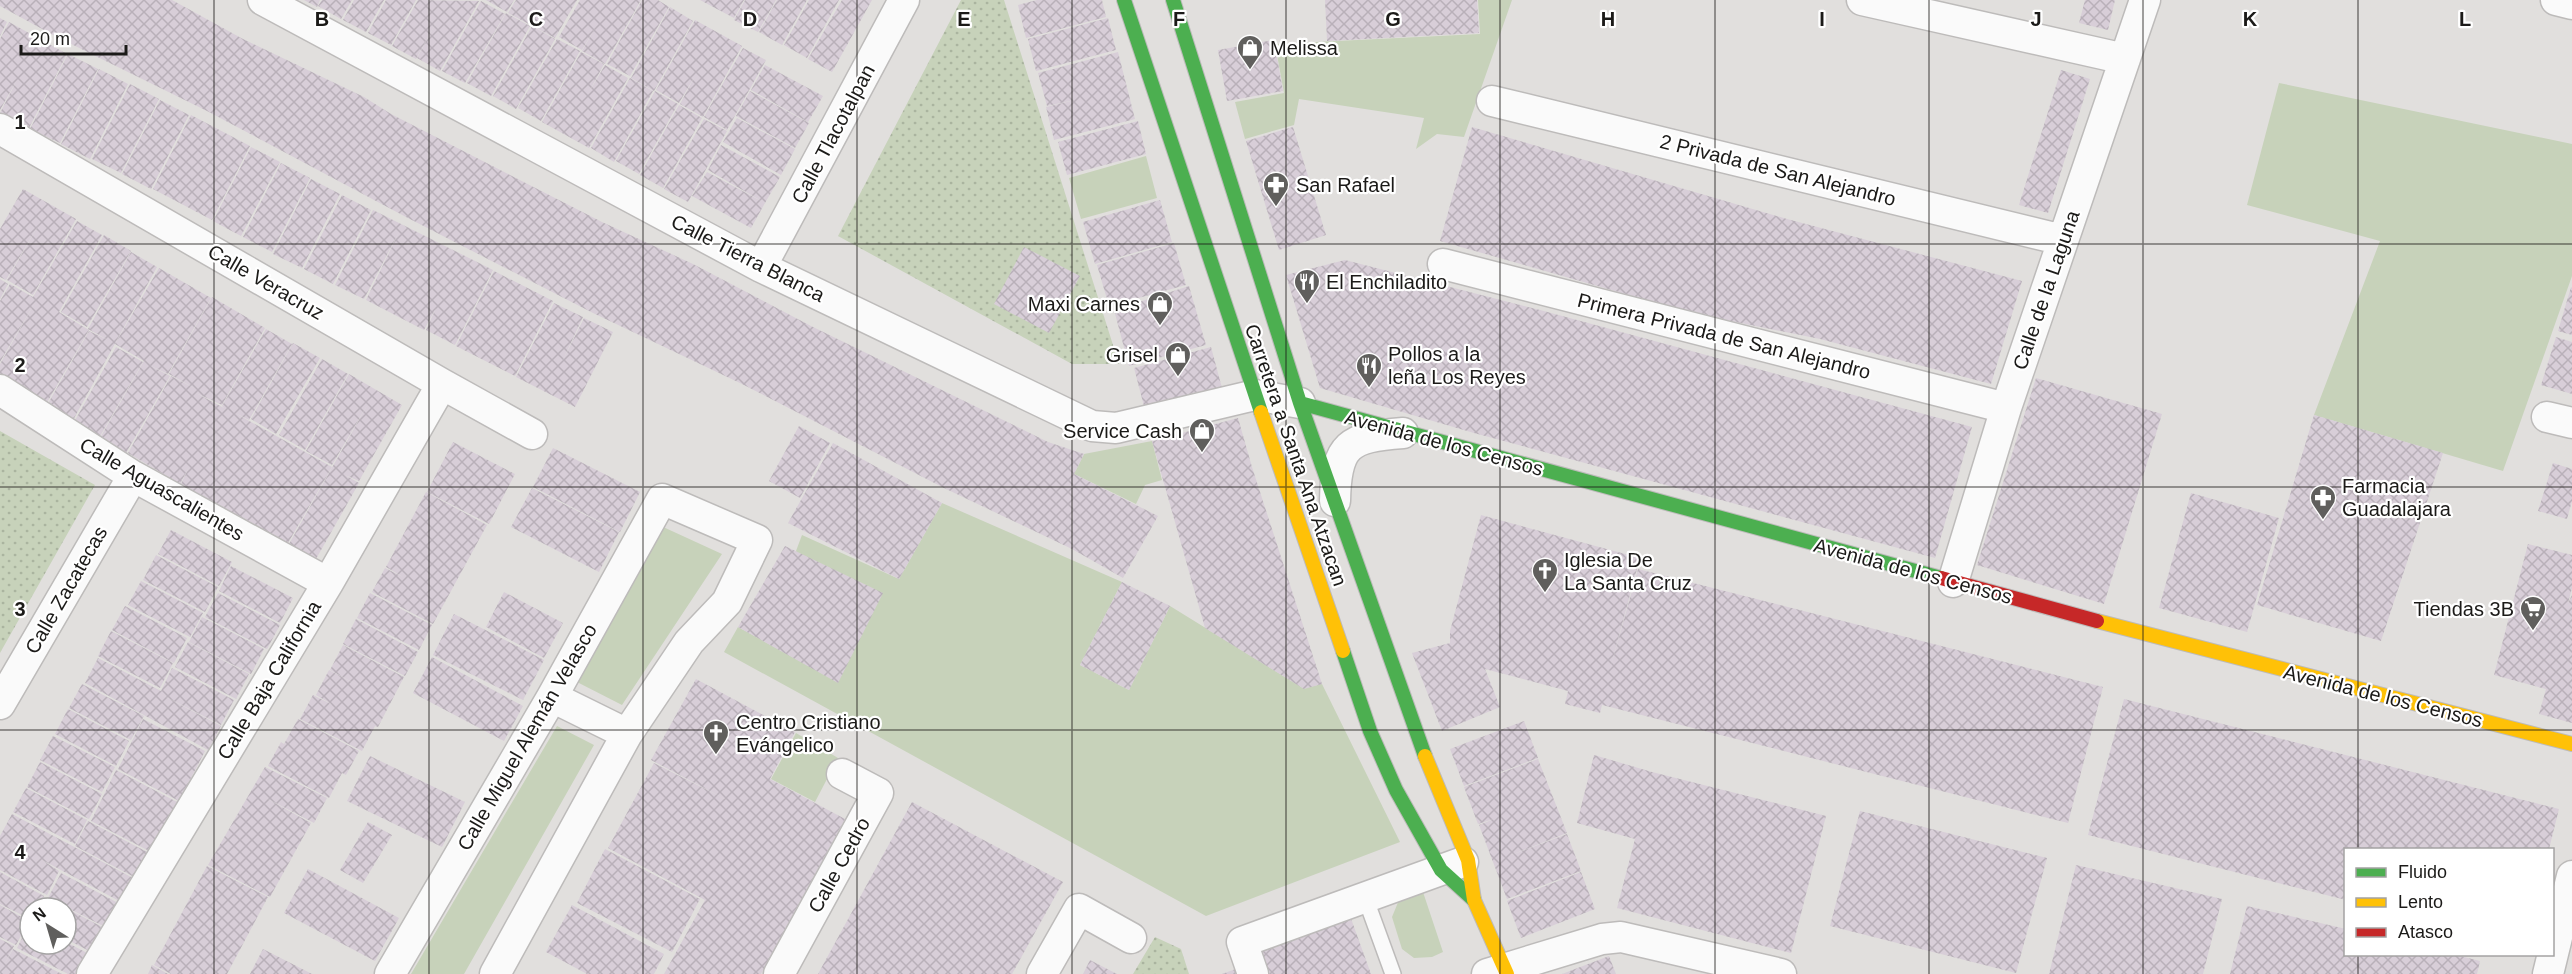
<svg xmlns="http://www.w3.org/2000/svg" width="2572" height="974" font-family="Arial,sans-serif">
<defs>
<pattern id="park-dots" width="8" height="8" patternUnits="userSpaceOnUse" patternTransform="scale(1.5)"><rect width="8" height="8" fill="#c7d2ba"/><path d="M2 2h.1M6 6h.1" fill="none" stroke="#aab49f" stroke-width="1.8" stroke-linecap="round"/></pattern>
<pattern id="building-cross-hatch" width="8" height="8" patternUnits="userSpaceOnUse" patternTransform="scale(1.5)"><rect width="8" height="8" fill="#d8ced8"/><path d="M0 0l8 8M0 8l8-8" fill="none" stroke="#b9b0b9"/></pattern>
</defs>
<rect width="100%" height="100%" fill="#e1dfdd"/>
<path fill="#c7d2ba" d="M1478,0h34l-48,137 -27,-3 -21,15 8,-31 -125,-19 -5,26 -49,14 -10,-37 49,-9 -9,-49 205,-10z
M2279,83l293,61v132l-69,195 -189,-56 66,-174 -133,-36z
M1146,156l11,42 -76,21 -12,-41z
M1152,441l10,39 -17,5 -9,19 -62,-30 10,-20z
M942,503l180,79 -42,83 49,25 41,-84 133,82 19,-4 78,158 -194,74 -482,-264 14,-25 100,55 -42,-131 6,-16 97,44z
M661,526l61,28 -100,151 -47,-24z
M557,726l37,19 -130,229h-53z
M796,733l42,25 -23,44 -44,-23z
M1422,889l21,63 -11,5 -18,1 -12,-9 -10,-32 7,-17z"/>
<path fill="url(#park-dots)" d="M961,0h43l115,364h-47l-234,-128z
M0,431l95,54 -95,168z
M1155,937l26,12 8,25h-56z"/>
<path fill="url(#building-cross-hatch)" d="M0,0h172l71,39 121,58 27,17 211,108 91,42 118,62 237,116 36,12 -10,20 84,42 -35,62 -51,-29 -128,-61 -202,-104 -149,-71 -187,-96 -199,-106 -152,-75 -55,-30z
M304,0h16l-3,7z
M322,0h30l-11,19 -23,-13z
M354,0h30l-18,32 -23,-12z
M386,0h30l-25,45 -23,-12z
M418,0l61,1 -39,70 -23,-13 25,-46 -26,47 -24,-13z
M486,0h28l-7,12z
M516,0h61l-22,38 -47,-25z
M580,0h61l-36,64 -23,-13 16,-28 -16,27 -23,-13z
M642,0h16l11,7 -39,69 -23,-12z
M700,0h44l-10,18z
M745,0h31l-18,32 -24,-12z
M777,0h30l-25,45 -23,-13z
M809,0h30l-32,58 -23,-13z
M842,0h30l-40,72 -24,-13z
M1037,0h65l4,17 -80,21 -8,-33z
M1325,0h152l2,33 -152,8z
M2085,0h30l-7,30 -29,-7z
M481,1l24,13 -40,69 -23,-12z
M670,7l23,14 -39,70 -23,-13z
M506,13l24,13 -39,70 -24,-13z
M0,18l7,4 -7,14z
M1108,18l8,32 -80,21 -8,-32z
M695,20l47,26 -39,71 -23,-13 15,-28 -16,27 -23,-13z
M9,22l58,32 -38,74 -29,-15 17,-33 -17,30v-71z
M532,26l23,13 -39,70 -23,-13z
M557,39l23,12 -39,70 -23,-13z
M1274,40l9,51 -56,10 -9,-51z
M743,48l23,12 -39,70 -23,-13z
M581,52l23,12 -15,28 16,-27 23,13 -39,70 -47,-26z
M1118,52l17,67 -81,21 -8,-33 29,-7 -28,6 -9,-33z
M68,54l30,15 -38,74 -30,-14z
M765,65l58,31 -15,26 -57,-32z
M99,69l29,15 -38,75 -29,-15z
M2061,70l29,9 -42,134 -29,-8z
M630,78l23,13 -39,71 -23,-14z
M130,84l29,15 -38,74 -29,-14z
M655,91l23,13 -39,70 -23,-13z
M750,91l59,32 -14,25 -59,-32z
M160,100l29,15 -38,74 -29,-15z
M679,105l23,13 -39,70 -23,-13z
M191,115l59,31 -38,74 -59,-31z
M737,118l58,31 -14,26 -58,-33z
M704,119l23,12 -39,71 -24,-13z
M1138,121l8,33 -79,21 -9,-33z
M1293,127l33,108 -47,15 -33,-109z
M1472,127l315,92 235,62 -31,103 -171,-45 -89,-18 -88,-22 -203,-58z
M721,145l59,32 -15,26 -57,-33z
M251,147l29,15 -39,74 -28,-15z
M281,163l29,15 -38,74 -29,-15z
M707,172l58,31 -14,25 -59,-32z
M311,179l29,15 -38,74 -29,-14z
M23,189l53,30 -43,76 -26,-15 35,-61 -36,61 -6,-3v-48z
M342,195l29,15 -38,74 -29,-15z
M1160,200l12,42 -77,22 -12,-42z
M373,210l120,60 -38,75 -29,-15 10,-22 -12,22 -58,-30 33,-68 -35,67 -29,-14z
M77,221l25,14 -43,77 30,18 -44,76 -45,-26v-16l37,-65 -37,63v-61l10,-17 23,13z
M104,235l27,16 -44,76 -26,-15z
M1174,243l12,42 -77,21 -12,-41z
M1024,247l56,29 -31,57 -55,-29z
M131,252l26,15 -85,155 -26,-15 43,-76 19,9 -20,-11z
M1345,260l195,50 432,117 -37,131 -461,-125 -154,-45 -34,-113z
M159,268l52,30 -43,76 -19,-9 21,11 -44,77 -26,-15 44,-77 -29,-17z
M494,271l59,30 -38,75 -59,-30z
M0,279l8,5 -8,15z
M1189,286l17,59 -77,21 -15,-56z
M2571,287l1,1v47l-14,-4z
M212,297l53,31 -43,77 -26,-12 28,15 -2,-2 44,-77 26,15 -43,76 -14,-7 97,54 -44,76 -107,-59 8,-17 -9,17 -52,-31 43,-77 25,13 -27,-15z
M554,303l29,14 -21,45 22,-44 29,14 -38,75 -59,-30z
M2556,337l16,5v52l-31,-9z
M293,343l27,15 -44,76 -25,-15z
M116,347l27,15 -44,76 -26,-14z
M1211,347l11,41 -77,22 -11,-42z
M322,359l26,15 -43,76 -26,-15z
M349,374l53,31 -43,76 -14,-6 14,8 -43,76 -27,-15 80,-142 -37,63 -26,-14z
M2036,378l126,36 -58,190 -127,-39z
M2314,415l129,38 -62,188 -124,-36z
M1238,418l14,49 70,217 -18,5 -99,-61 -53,-187z
M799,426l31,17 -30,55 -31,-17z
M453,442l62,32 -26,50 -62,-32z
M833,443l109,60 -43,76 -111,-56z
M553,448l87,44 -20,40 -87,-45z
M2553,463l19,6v32l-5,18 -29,-8z
M532,488l87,44 -20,40 -88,-45z
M426,492l61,33 -54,99 -61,-32 13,-24 18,9 -17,-10z
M2191,493l88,25 -32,114 -88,-24z
M1481,515l159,43 -31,115 29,-104 465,118 -35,136 -466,-118 -2,8 -35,-9 3,-13 -83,-22 15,38 -58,24 -30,-78 38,-10v-12z
M171,530l61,32 -13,24 -61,-32z
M2528,544l44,11v33l-4,15 4,-8v128l-33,-9 7,-25 -52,-14z
M785,546l98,47 -45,90 -100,-56z
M156,555l62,32 -13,25 -62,-32z
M231,566l62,32 -13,25 -61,-32z
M141,581l62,32 -13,24 -62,-32z
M1122,582l48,24 -41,84 -49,-25z
M504,592l59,31 -19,35 -58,-31z
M218,593l62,32 -13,24 -62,-32z
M370,593l62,32 -13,25 -62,-32z
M125,606l62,32 -13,25 -62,-33z
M454,614l90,46 -21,40 -90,-45z
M202,617l62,32 -13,25 -62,-32z
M356,619l62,33 -13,24 -62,-32z
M111,631l62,32 -13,25 -62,-32z
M188,642l61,32 -13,25 -61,-32z
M343,645l61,32 -26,50 -3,-1 -13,25 -62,-32 13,-24 20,10 -17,-10 13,-25 32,17 -31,-17z
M432,657l91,49 -19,35 -91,-48z
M98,658l63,33 11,-23 62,32 -13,25 -63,-32 63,33 -13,24 -123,-67z
M696,679l99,53 -25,47 75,40 -84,155h-97l41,-74 -97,-52 46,-85 71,36 -74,-39z
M82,684l62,32 -13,24 -62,-32z
M2124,699l435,110 -10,40h-203v51l-258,-65z
M68,709l61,32 -13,25 -61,-32z
M143,719l62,32 -26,50 -61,-32z
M298,719l61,32 -13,24 -4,-2 -13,25 -61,-32 13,-24 3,2z
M1524,721l14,37 -74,28 -14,-37z
M53,736l62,31 -13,25 -62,-32z
M1594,755l58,17 174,44 -35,137 -174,-45 18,-69 -58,-16z
M370,756l95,46 -23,45 -95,-46z
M1538,759l29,74 -56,22 56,-21 14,37 -74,28 -28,-74 15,-6 -16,5 -14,-37z
M40,762l62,32 -13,25 -62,-32z
M265,767l62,31 -13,25 -50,-26 47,26 -41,74 -62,-32z
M116,770l61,32 -24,51 -62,-32z
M26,788l61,32 -12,24 -62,-32z
M912,802l151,80 -51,92h-194z
M1860,811l187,47 -31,115 -186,-47z
M12,814l123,65 -12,24 -81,-43 17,11 -12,24 -47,-25v-34z
M88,821l61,32 -13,25 -61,-32z
M368,822l24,13 -29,48 -23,-13z
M605,849l95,50 -28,53 -95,-49z
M2076,865l146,34 -19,75h-154z
M207,866l61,31 -41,77h-56l-17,-9z
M308,869l91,49 -24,43 -91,-48z
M0,872l44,24 -6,12h-8v11l-30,-15z
M1581,872l14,37 -74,29 -14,-37z
M61,873l61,32 -13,24 -61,-31z
M46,898l19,10h-24z
M0,905l29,16 -13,24 -16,-8z
M572,905l92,49 -10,20h-67l-41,-22z
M2247,906l99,23v25h106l28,7 -3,13h-247z
M66,908l42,22 -13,24 -29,-15z
M1349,913l22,61h-106l-10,-26z
M30,922v22h36v-2l25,13 -10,19h-13l-51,-26z
M0,939l14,7 -10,19 9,-16 49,25h-62z
M263,949l49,25h-62z
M1609,956l7,18h-54z
M1090,960l27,14h-34z
M152,965l16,9h-20z
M1241,967l3,7h-22z"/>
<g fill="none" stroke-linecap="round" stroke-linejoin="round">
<defs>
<path id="lane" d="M1365,897l28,77"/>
<path id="street" d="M263,0l498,267 331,159 24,2 139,-33 45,8
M1862,0l263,59
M2556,0l16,4
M1492,101l571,139
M0,129l442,255 90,50
M1443,264l563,144
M761,267l143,-267
M0,390l133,86 195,107
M2547,417l25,6
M1335,501c1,-57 14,-64 68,-68
M1953,582l53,-174 139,-408
M552,697l75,37
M0,704l133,-228
M92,974l236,-391 114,-199
M390,974l162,-277 110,-198 95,41 -30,62 -38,40 -62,92 -132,240
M779,974l99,-181 -36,-19
M1042,974l37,-65 52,29
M1253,974l-11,-32 221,-80
M1487,974l115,-35 19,-2 160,37
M2548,974l24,-98"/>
<path id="fast" d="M1124,0l137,412
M1173,0l127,403 125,353
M1300,403l641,175
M1343,651l27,80 26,59 45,80 33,30"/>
<path id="slow" d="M1261,412l82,239
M2097,621l475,123
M1425,756l43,104 6,40 33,74"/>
<path id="jam" d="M1941,578l156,43"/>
</defs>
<use href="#lane" stroke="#bdbbba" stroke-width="18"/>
<use href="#street" stroke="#bdbbba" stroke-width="33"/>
<use href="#fast" stroke="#bdbbba" stroke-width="16"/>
<use href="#slow" stroke="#bdbbba" stroke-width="16"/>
<use href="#jam" stroke="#bdbbba" stroke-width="16"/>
<use href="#lane" stroke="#fafafa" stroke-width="15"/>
<use href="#street" stroke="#fafafa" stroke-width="30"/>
<use href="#fast" stroke="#4caf50" stroke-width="14"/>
<use href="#slow" stroke="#ffc107" stroke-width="14"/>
<use href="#jam" stroke="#c62828" stroke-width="14"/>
</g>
<path fill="none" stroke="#1b1a18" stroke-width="1.5" stroke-opacity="0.55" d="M214,0v974M429,0v974M643,0v974M857,0v974M1072,0v974M1286,0v974M1500,0v974M1715,0v974M1929,0v974M2143,0v974M2358,0v850M0,244h2572M0,487h2572M0,730h2572M2358,954v20"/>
<defs>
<symbol id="shop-pin" viewBox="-11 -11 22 30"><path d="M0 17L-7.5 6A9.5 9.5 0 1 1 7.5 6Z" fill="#605f5d" stroke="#fff"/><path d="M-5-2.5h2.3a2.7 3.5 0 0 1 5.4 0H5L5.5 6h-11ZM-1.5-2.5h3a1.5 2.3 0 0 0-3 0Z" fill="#fff"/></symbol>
<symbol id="pharmacy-pin" viewBox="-11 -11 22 30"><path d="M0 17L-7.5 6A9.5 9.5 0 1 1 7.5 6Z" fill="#605f5d" stroke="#fff"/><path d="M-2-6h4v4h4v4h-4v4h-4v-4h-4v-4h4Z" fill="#fff"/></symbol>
<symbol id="restaurant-pin" viewBox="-11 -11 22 30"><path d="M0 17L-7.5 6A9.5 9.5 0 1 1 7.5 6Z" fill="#605f5d" stroke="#fff"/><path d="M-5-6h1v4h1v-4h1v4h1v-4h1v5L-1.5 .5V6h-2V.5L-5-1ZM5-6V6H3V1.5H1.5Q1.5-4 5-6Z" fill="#fff"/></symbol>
<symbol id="church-pin" viewBox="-11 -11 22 30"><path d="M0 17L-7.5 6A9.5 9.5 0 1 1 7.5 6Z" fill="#605f5d" stroke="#fff"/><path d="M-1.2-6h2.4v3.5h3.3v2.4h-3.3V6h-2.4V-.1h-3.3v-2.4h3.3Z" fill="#fff"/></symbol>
<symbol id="supermarket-pin" viewBox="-11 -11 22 30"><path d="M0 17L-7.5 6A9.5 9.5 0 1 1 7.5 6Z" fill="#605f5d" stroke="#fff"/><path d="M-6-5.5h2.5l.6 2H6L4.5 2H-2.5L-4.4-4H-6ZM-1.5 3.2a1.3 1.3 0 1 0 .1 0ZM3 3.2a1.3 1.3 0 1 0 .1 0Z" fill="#fff"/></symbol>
</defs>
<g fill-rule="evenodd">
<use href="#shop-pin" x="1235" y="33" width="30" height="40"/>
<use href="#pharmacy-pin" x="1261" y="170" width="30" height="40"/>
<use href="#restaurant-pin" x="1292" y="267" width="30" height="40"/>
<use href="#shop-pin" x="1145" y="289" width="30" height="40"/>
<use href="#shop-pin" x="1163" y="340" width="30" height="40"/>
<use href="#restaurant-pin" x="1354" y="351" width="30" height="40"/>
<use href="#shop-pin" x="1187" y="416" width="30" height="40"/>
<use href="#pharmacy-pin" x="2308" y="483" width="30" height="40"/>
<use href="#church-pin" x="1530" y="556" width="30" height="40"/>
<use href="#supermarket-pin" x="2518" y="594" width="30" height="40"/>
<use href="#church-pin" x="701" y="718" width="30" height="40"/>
</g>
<g text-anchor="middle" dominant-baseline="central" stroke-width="4.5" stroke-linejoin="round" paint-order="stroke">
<g font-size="20" fill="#1b1a18" stroke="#fff" text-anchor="start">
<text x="1270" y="48">Melissa</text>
<text x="1296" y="185">San Rafael</text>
<text x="1326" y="282">El Enchiladito</text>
<text x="1140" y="304" text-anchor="end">Maxi Carnes</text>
<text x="1388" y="354">Pollos a la<tspan x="1388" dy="23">leña Los Reyes</tspan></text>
<text x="1158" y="355" text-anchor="end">Grisel</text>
<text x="1182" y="431" text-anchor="end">Service Cash</text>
<text x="2342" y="486">Farmacia<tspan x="2342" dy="23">Guadalajara</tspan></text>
<text x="1564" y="560">Iglesia De<tspan x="1564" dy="23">La Santa Cruz</tspan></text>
<text x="2514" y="609" text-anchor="end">Tiendas 3B</text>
<text x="736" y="722">Centro Cristiano<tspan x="736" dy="23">Evángelico</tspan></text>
</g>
<g font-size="20" fill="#1b1a18" stroke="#fff">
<text transform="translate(833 134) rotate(-62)">Calle Tlacotalpan</text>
<text transform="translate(1778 170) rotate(14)">2 Privada de San Alejandro</text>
<text transform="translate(748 258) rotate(27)">Calle Tierra Blanca</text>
<text transform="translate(266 282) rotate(30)">Calle Veracruz</text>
<text transform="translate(2046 290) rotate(-71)">Calle de la Laguna</text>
<text transform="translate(1724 336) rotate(14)">Primera Privada de San Alejandro</text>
<text transform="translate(1444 443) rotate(15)">Avenida de los Censos</text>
<text transform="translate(1296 455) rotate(71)">Carretera a Santa Ana Atzacan</text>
<text transform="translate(162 489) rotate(30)">Calle Aguascalientes</text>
<text transform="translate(1913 571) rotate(15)">Avenida de los Censos</text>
<text transform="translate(66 590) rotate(-60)">Calle Zacatecas</text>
<text transform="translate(269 680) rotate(-59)">Calle Baja California</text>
<text transform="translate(2383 696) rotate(14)">Avenida de los Censos</text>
<text transform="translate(527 737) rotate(-60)">Calle Miguel Alemán Velasco</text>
<text transform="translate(839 865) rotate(-61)">Calle Cedro</text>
</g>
</g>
<g font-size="20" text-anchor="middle" font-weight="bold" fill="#1b1a18" stroke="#fff" stroke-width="4.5" stroke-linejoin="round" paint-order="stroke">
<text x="322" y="26">B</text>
<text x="536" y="26">C</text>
<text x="750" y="26">D</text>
<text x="964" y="26">E</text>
<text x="1179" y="26">F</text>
<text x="1393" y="26">G</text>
<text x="1608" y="26">H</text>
<text x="1822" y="26">I</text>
<text x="2036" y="26">J</text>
<text x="2250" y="26">K</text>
<text x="2465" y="26">L</text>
<text x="20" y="129">1</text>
<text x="20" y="372">2</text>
<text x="20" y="616">3</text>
<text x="20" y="859">4</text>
</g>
<rect x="2344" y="848" width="210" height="108" fill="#ffffff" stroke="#a4a3a3" stroke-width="1.5"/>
<rect x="2356" y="868" width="30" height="9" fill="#4caf50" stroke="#a4a3a3" stroke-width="1.5"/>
<text x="2398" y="878" font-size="18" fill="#1b1a18">Fluido</text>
<rect x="2356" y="898" width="30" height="9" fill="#ffc107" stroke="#a4a3a3" stroke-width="1.5"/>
<text x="2398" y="908" font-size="18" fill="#1b1a18">Lento</text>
<rect x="2356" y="928" width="30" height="9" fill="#c62828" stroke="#a4a3a3" stroke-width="1.5"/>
<text x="2398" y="938" font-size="18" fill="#1b1a18">Atasco</text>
<g transform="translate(48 926) rotate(323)"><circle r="28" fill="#ffffff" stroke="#a4a3a3" stroke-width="1.5"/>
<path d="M0-4.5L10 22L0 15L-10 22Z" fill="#605f5d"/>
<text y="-9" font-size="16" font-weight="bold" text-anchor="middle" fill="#1b1a18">N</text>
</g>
<path d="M21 45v9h105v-9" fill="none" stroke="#1b1a18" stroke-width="3"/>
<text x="30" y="45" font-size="18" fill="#1b1a18" stroke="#ffffff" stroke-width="4.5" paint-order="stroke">20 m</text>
</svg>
